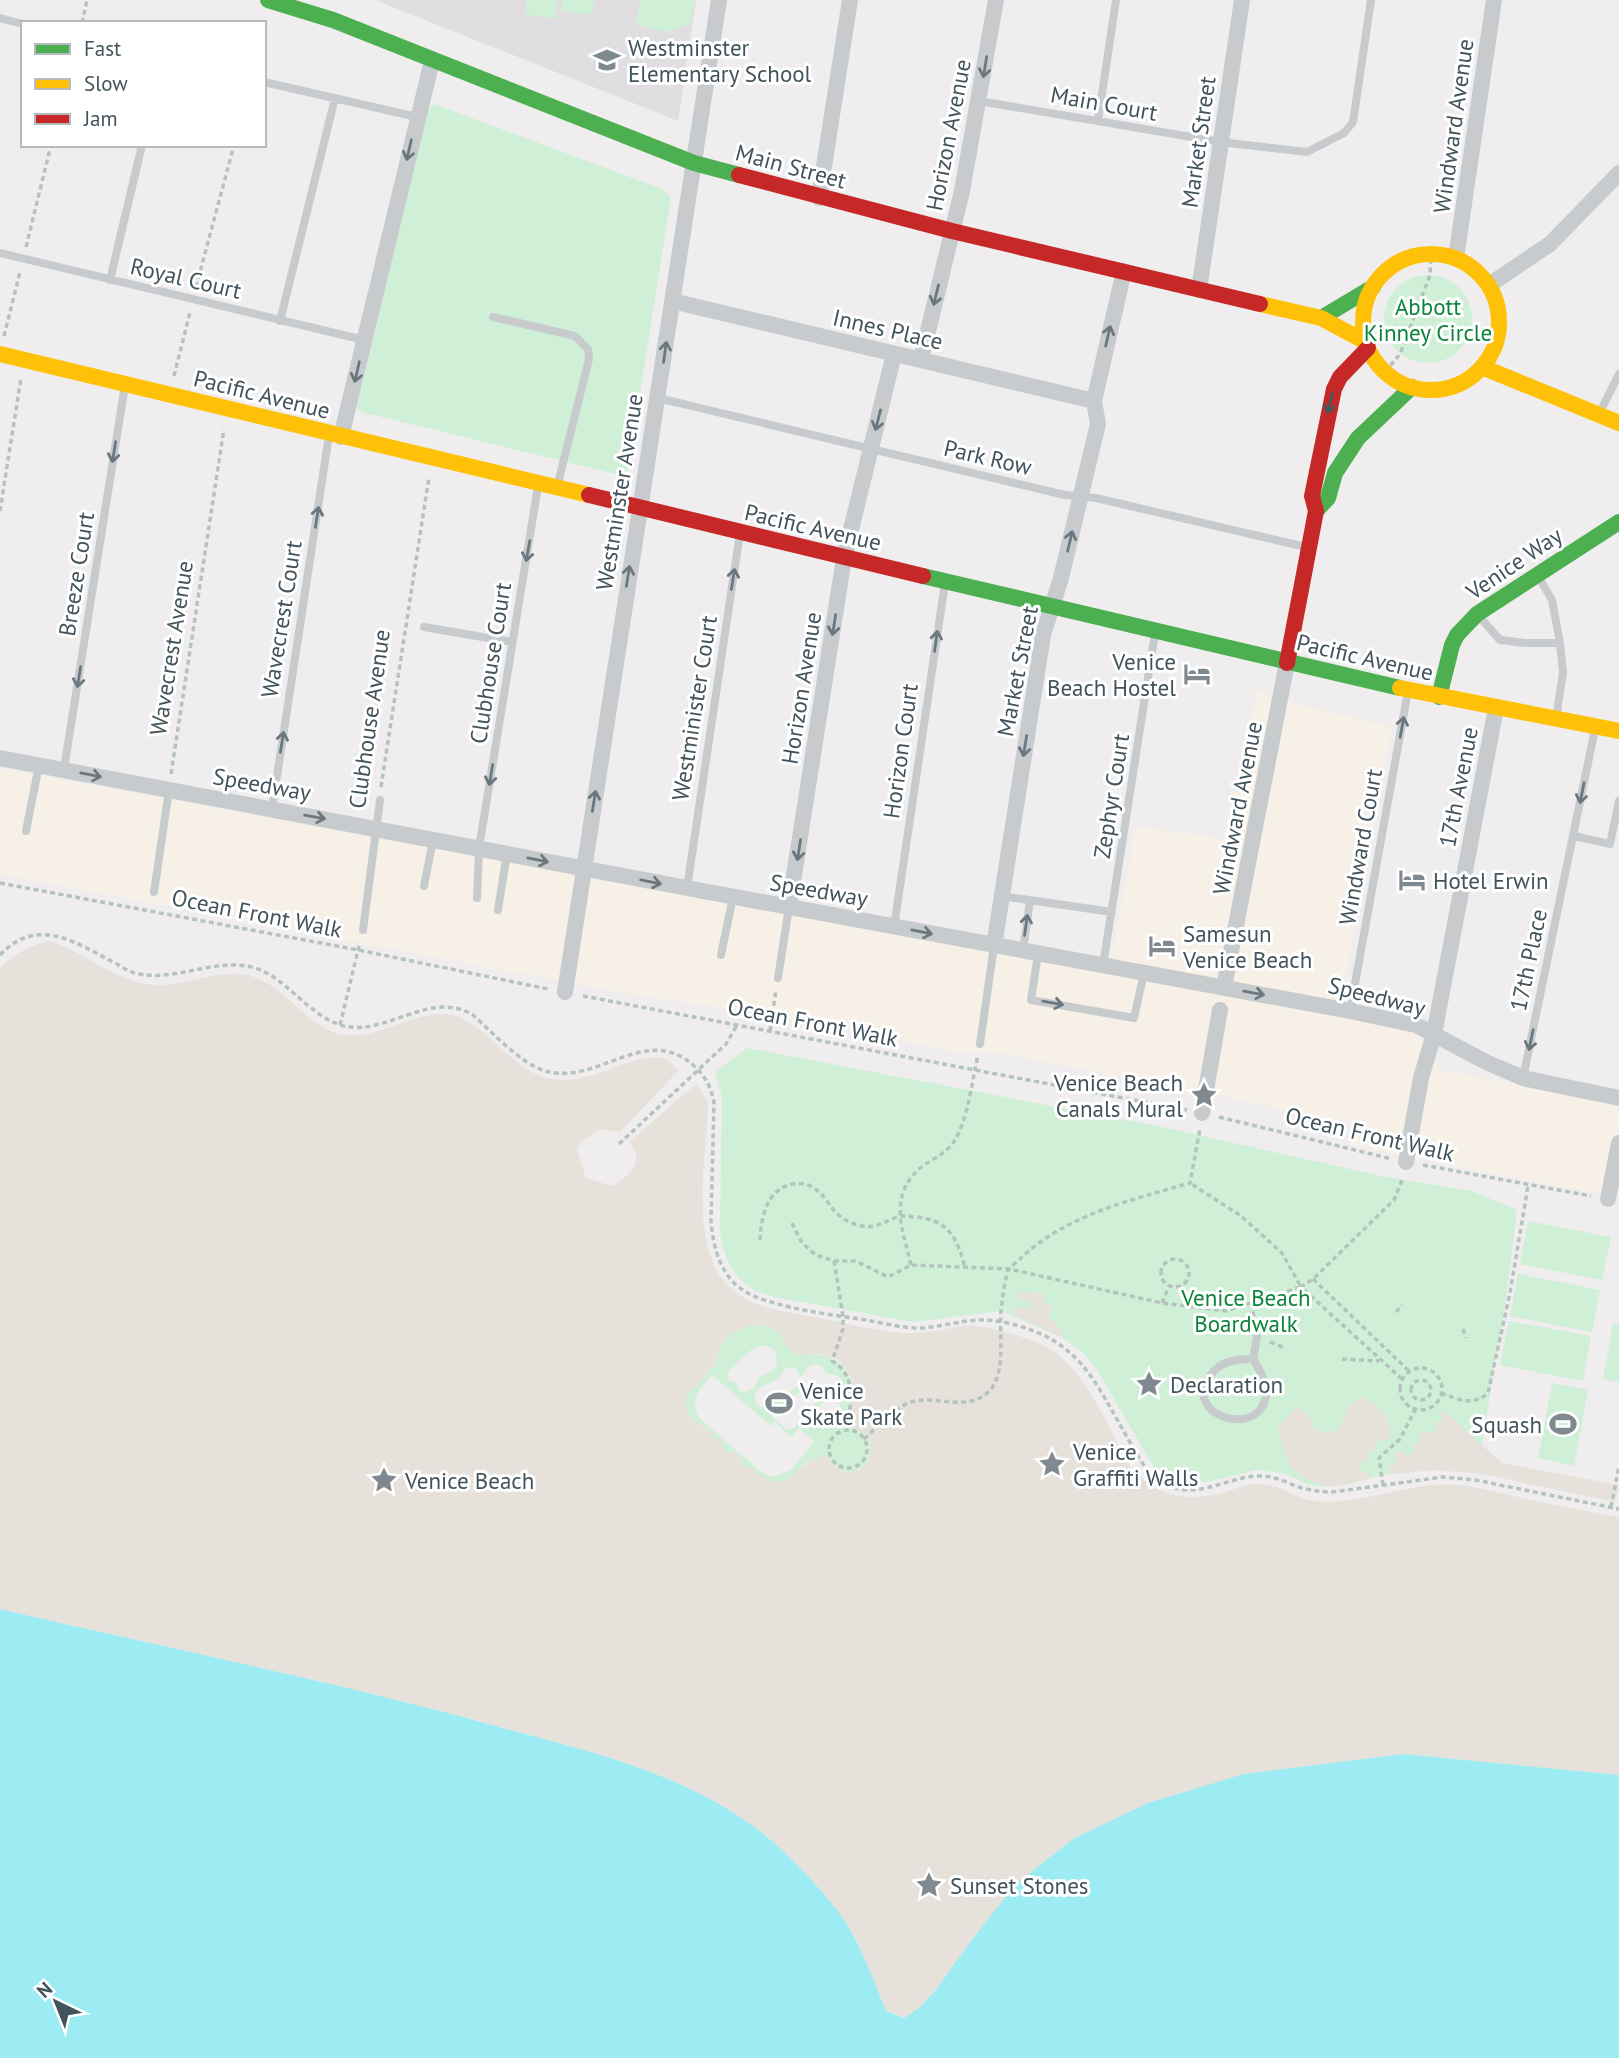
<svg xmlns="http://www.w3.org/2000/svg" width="1619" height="2058" font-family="'PT Sans',sans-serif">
<rect width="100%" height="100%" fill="#efeded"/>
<path fill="#f7f0e7" d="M1257,691l54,17 81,19 -54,287 77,16 25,40 179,35v93l-202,-39 -67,-15 1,-22 -352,-69h-36l-214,-41 -131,-20 -618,-118v-106l1109,205 27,-147 87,13z"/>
<path fill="#e0dee0" d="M375,0h321l-18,121z"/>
<path fill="#cff0d7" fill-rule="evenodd" d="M527,0h31l-3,19 -30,-5z
M562,0h32l-2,15 -31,-4z
M640,0h54l-4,24 -22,8 -32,-7z
M434,104l228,85 9,8 -43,273 -12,4 -255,-62 -4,-4 71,-299z
M1384 319a44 44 0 1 1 88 0a44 44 0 1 1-88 0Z
M747,1048l415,79 219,49 91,15 45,19 -11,88 -29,175 -44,-3 -51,5 -38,10 -19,2 -18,-3 -24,-11 -27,-3 -49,12 -34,-1 -18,-12 -58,-99 -13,-16 -19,-15 -64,-28 -88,11 -139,-25 -22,-8 -13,-11 -10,-14 -7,-19 -2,-14 2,-133 -7,-26z
M1528,1221l83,16 -9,43 -82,-16z
M1518,1274l82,16 -8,42 -82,-16z
M1509,1321l82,15 -8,45 -83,-16z
M1613,1323l6,1v58l-16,-3z
M757,1324c14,1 24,7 30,21l23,10h16l19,12 9,22 -3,39c47,14 0,71 -24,28l-21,6 -16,17 -10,4 -17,-5 -12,-11h-9l-1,-9 -7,-6 -4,2 -6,-3 -1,-9 -3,-3 -7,1 -2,-4v-4l-6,-2 -3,-7h-6l-9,-11 -2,-12 3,-8 13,-10 10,-15 5,1c-1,-27 17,-38 41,-44zM759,1346h9l7,5 2,13 -4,7 -14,6 -6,12 -9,3 -6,-3 -2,-6 -7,-3 -1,-9c11,-8 17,-19 31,-25zM815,1364l6,2 5,7 12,3c6,7 4,12 -1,19l3,10 -9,15 -6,1 -7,-5v-8l8,-9 -8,-5 -4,-10 -8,5 -12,-1 -6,8c-4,1 -8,1 -11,3 -5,3 -6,10 -14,9 -4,-1 -7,-4 -8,-8 -3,-12 16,-18 24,-21l6,-11h10l6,9 8,-11zM712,1375l59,51 4,-4 16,15 8,-9 15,13 -23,29 -18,7 -13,-6 -62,-54c-7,-20 0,-27 14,-42zM801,1392h12l4,5v4l-22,26 -8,3 -14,-12 -1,-8 5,-3 4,1 14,-13z
M1552,1383l36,7 -14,76 -36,-8z"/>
<path fill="#e7e1db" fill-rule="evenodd" d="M50,941c38,12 71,46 112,44 31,-1 58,-17 89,-9 34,9 54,49 88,58 36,9 81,-27 114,-19 30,7 57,52 91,62 14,4 27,4 42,0 20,-4 62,-28 81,-17 4,2 8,7 12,10l-59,62 -19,-3 -21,13 -3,8 9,28 26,8c18,-11 34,-23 17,-44l67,-58 11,16 1,10c-3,52 -20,147 27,182 24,18 57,21 85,26 31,6 70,17 100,15 14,-1 28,-5 42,-7 19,-3 69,12 86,22 37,21 61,81 81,117 24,30 53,37 90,29 12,-3 23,-9 36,-10 22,-3 39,15 60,17 48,5 95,-20 142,-16 18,1 35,7 52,10 37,8 73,15 110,22v258l-215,-21 -331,85 -58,46 -44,56 -36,50 -16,17 -15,10 -18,-7c-12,-30 -24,-63 -42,-91 -17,-26 -62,-73 -87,-91 -74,-56 -166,-77 -253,-101 -167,-46 -336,-80 -504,-119v-641c15,-15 30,-23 50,-27zM757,1324c28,1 21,17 36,28 9,7 17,1 26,2 41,4 35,45 32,74 47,13 0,72 -24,28 -39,5 -34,48 -76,11h-9l-1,-9 -7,-6h-8l-3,-3v-7l-3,-3h-8v-7l-8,-3 -3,-6h-5c-11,-8 -12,-19 -8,-31l13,-10 9,-15 6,1c-2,-27 17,-38 41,-44z
M1017,1291l27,3 -1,8 8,2 -2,16 6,2 10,17 -52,-25 2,-7 16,2 1,-8 -16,-3z
M1359,1398c13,-1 25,13 29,24 2,4 2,12 3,17l-16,3 1,8 -8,2 1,8 -10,2 2,10h8l1,5c-27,10 -42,15 -68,-1 -4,-3 -9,-6 -12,-11 -6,-9 -7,-25 -13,-36l20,-23 17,16 -2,6c10,5 17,6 27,1l9,-22z
M1443,1410l59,53 117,22 -4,17 -138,-29 -44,-3 -43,4v-8l6,-2 -1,-11 9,-1 1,3 9,-2 -1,-9 8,-1 -1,-10 17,-1 -2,-9 7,-2 -1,-7z"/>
<path fill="#9eecf3" d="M0,1609c168,39 337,73 503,119 88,24 180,45 254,101 25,18 70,65 87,91 18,28 30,61 42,91l18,7 15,-10 16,-17 36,-50 44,-56 58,-46 75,-36 96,-29 160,-20 215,21v283h-1619z"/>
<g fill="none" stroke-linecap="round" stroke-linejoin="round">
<path stroke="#b4c3bd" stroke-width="3.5" stroke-dasharray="5 3.5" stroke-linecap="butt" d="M82,23l5,-23
M26,247l25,-102
M196,287l38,-142
M4,336l16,-64
M1385,372l15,-18 30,-79 1,-21
M174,376l16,-64
M0,511l21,-133
M171,774l53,-345
M381,787l48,-310
M0,883l358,67 190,39
M0,955c38,-40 76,-12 115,8 8,4 15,10 24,11 41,8 86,-22 126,-2 27,14 48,46 79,54 43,10 87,-37 129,-11 19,17 47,48 72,56 53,15 100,-48 148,-6 12,11 18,21 21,37l-3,119c2,23 7,46 24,63 9,8 21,14 33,17 31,10 66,14 98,19 17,3 36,8 53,8 29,-1 54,-13 84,-6 78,16 91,59 128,122 10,17 18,34 38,42 33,13 61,-11 93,-10 14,0 27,8 40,12 11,3 21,4 31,4l110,-15 32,3 144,29
M583,996l604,114
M340,1025l20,-83
M770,1031l6,-41
M1219,1117l173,42
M619,1144l107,-100 11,-19
M1423,1165l168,31
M792,1223l10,20 14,12 18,6h22l32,16 23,-12 98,4 153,34 64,8 75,-24 -19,-34 -41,-37 -51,-33
M760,1240c1,-22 6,-50 32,-56 7,-1 14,-1 20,3 20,11 17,32 50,39 14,3 23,-5 35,-9 5,-2 11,-1 16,0 34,1 45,21 52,51
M1161 1273a14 14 0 1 1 28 0a14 14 0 1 1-28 0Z
M834,1261l9,55v13l-11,32c27,16 18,45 15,69
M911,1265c-8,-35 -23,-67 8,-96 11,-9 25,-14 34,-26 15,-21 19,-63 25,-88
M1313,1279l97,93
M1162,1303l7,-17
M1252,1303l3,22
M1396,1312l6,-7
M1463,1329l3,9
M1270,1342l15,6
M1342,1359l37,2
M1400 1389a21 21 0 1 1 42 0a21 21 0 1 1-42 0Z
M1402,1379l-101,-92 12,-8 81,-79 9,-22
M1411 1390a10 10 0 1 1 20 0a10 10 0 1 1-20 0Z
M1441,1393c17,6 31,14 47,0l22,-100 18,-107
M829 1449a19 19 0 1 1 38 0a19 19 0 1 1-38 0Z
M864,1439c15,-13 30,-33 51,-38 26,-5 55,12 76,-12 15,-18 8,-57 10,-78 1,-9 4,-35 8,-42 3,-4 9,-8 12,-11 45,-43 110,-58 169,-75l10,-54
M1383,1485l-4,-27 21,-19 15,-29
M1611,1507l8,-41"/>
<path stroke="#c7cbcd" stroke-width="8" d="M0,18l23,6
M264,82l153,35
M979,101l242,41 86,10 37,-19 9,-11 18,-122
M1098,121l18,-121
M0,253l364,87
M110,280l32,-135
M493,317l82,19 13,13 1,10 -32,128
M280,321l55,-223
M658,398l407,97 31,3 210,49
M1599,414l20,-40
M1538,576l14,24 8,43 3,29 -7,47
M1477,614l23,26 25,3h35
M424,627l88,15
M64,769l61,-384
M272,809l57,-374
M26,831l13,-66
M1574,836l36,8 9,-43
M424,886l9,-46
M687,888l53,-355
M154,892l15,-102
M1001,896l111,16
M477,898l2,-50 59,-362
M498,910l9,-57
M894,927l51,-344
M363,930l17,-130
M1023,951l7,-51
M1038,954l-7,46 103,18 10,-45
M721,955l12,-58
M1103,965l52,-332
M778,978l11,-71
M1350,1011l58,-320
M980,1044l14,-98
M1523,1078l72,-349
M1253,1359c-18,0 -33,2 -43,17 -31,42 59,66 56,12 -1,-11 -8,-20 -13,-29l4,-22"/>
<path stroke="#c7cbcd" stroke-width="16" d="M819,198l31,-198
M1456,258l38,-258
M1489,285l61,-41 69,-71
M1199,290l43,-290
M672,301l422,100
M921,360l41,-169 34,-191
M341,437l91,-376
M0,758l687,130 663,123 66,14 72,38 35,15 96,20
M789,907l55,-349 50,-204
M994,946l49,-311 18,-57 37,-154 -4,-23 30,-130
M1224,987l63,-324
M565,992l154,-992
M1202,1113l18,-103
M1406,1162l15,-84 13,-44 62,-326
M1608,1199l11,-56"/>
<path stroke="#4caf50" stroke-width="16" d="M268,0l65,20 361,143 45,12
M1321,318l52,-31
M1316,511l12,-13 7,-25 23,-35 54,-51
M923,576l477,112
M1439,697l13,-52 5,-10 20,-21 142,-92"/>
<path stroke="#ffc107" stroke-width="16" d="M1363 322a68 68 0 1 1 136 0a68 68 0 1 1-136 0Z
M1260,304l61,14 45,24
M0,354l589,141
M1482,367l137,56
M1400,688l219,43"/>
<path stroke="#c62828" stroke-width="16" d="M739,175l213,56 308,73
M589,495l334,81
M1287,663l29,-152 -4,-15 22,-107 6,-12 28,-29"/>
</g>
<defs><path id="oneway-shaft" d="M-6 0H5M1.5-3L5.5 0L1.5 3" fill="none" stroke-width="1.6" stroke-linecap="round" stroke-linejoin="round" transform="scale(1.75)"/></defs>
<g stroke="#6b777e">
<use href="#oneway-shaft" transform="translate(985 67) rotate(99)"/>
<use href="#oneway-shaft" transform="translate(409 150) rotate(103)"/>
<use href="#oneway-shaft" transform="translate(936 295) rotate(104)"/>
<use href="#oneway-shaft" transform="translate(1108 336) rotate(-77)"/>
<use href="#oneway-shaft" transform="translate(665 352) rotate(-82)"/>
<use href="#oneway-shaft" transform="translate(357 372) rotate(103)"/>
<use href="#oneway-shaft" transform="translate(878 420) rotate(104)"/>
<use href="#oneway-shaft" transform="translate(114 452) rotate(99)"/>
<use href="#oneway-shaft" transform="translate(317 517) rotate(-81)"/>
<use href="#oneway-shaft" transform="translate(1070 541) rotate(-77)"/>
<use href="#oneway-shaft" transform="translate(528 551) rotate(100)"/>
<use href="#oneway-shaft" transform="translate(628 576) rotate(-81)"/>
<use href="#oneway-shaft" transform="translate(733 579) rotate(-81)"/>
<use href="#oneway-shaft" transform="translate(834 625) rotate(99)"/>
<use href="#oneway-shaft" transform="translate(936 641) rotate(-82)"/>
<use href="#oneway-shaft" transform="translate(79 677) rotate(99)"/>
<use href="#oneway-shaft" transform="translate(1402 727) rotate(-80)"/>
<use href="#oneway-shaft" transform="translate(282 742) rotate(-81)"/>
<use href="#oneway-shaft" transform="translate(1025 746) rotate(99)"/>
<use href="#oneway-shaft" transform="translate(91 775) rotate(11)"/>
<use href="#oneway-shaft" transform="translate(491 775) rotate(99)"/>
<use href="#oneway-shaft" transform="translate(1582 793) rotate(101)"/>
<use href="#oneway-shaft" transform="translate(594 801) rotate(-81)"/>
<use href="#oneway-shaft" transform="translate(315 817) rotate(10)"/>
<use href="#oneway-shaft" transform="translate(799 850) rotate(99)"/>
<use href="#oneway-shaft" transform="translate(538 860) rotate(11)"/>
<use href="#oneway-shaft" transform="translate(651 882) rotate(11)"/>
<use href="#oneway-shaft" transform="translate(1026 925) rotate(-82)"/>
<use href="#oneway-shaft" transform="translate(922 932) rotate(11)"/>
<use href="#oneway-shaft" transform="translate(1254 993) rotate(10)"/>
<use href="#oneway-shaft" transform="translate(1053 1003) rotate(10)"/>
<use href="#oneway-shaft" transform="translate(1531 1040) rotate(102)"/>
</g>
<use stroke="#43585b" href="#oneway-shaft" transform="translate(1330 403) rotate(104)"/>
<defs>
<symbol id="school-bare" viewBox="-9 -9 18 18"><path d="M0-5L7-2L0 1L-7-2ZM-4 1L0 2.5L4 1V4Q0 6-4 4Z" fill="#7f898f" stroke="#fff" stroke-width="2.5" paint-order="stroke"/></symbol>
<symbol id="hotel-bare" viewBox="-9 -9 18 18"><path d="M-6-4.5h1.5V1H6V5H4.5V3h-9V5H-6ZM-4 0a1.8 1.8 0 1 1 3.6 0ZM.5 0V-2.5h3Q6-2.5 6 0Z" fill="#7f898f" stroke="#fff" stroke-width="2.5" paint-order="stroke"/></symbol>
<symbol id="sight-bare" viewBox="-9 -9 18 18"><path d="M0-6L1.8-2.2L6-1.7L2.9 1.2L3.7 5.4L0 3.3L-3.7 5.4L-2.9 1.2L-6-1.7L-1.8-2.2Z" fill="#7f898f" stroke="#fff" stroke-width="2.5" paint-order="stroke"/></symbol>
<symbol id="stadium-bare" viewBox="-9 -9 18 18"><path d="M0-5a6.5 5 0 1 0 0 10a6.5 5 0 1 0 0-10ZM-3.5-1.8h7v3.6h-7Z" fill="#7f898f" stroke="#fff" stroke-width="2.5" paint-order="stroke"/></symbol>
</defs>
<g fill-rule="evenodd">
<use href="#school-bare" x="588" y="41" width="38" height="38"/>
<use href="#hotel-bare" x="1178" y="655" width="38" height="38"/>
<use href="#hotel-bare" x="1393" y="861" width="38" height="38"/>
<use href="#hotel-bare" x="1143" y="927" width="38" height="38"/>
<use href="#sight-bare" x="1185" y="1076" width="38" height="38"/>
<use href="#sight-bare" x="1130" y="1365" width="38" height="38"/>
<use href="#stadium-bare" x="760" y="1384" width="38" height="38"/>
<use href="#stadium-bare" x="1544" y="1405" width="38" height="38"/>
<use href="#sight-bare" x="1033" y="1445" width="38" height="38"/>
<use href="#sight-bare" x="365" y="1461" width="38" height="38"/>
<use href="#sight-bare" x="910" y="1866" width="38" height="38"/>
</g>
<g text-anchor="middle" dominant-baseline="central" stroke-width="6" stroke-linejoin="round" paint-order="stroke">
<g font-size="23" fill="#43535c" stroke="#fff" text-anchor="start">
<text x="628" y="47">Westminster<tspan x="628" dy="26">Elementary School</tspan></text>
<text x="1176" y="661" text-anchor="end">Venice<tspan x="1176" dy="26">Beach Hostel</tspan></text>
<text x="1433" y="880">Hotel Erwin</text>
<text x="1183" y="933">Samesun<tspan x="1183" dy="26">Venice Beach</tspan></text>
<text x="1183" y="1082" text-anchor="end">Venice Beach<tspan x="1183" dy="26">Canals Mural</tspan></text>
<text x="1170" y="1384">Declaration</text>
<text x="800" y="1390">Venice<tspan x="800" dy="26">Skate Park</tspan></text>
<text x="1542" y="1424" text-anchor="end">Squash</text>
<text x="1073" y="1451">Venice<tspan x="1073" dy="26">Graffiti Walls</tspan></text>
<text x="405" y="1480">Venice Beach</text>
<text x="950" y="1885">Sunset Stones</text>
</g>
<g font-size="23" fill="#43535c" stroke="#fff">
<text transform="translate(1104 103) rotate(10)">Main Court</text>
<text transform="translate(1453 126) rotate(-82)">Windward Avenue</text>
<text transform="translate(948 135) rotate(-79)">Horizon Avenue</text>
<text transform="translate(1198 142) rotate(-82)">Market Street</text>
<text transform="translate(791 166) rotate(15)">Main Street</text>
<text transform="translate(186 278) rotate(13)">Royal Court</text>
<text transform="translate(888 329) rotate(13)">Innes Place</text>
<text transform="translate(262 394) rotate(14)">Pacific Avenue</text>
<text transform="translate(988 457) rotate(13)">Park Row</text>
<text transform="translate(619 492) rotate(-81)">Westminster Avenue</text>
<text transform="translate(813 527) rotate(13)">Pacific Avenue</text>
<text transform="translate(1514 563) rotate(-34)">Venice Way</text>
<text transform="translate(76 574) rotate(-81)">Breeze Court</text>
<text transform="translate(281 619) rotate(-81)">Wavecrest Court</text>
<text transform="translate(171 648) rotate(-81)">Wavecrest Avenue</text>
<text transform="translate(1365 657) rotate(13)">Pacific Avenue</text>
<text transform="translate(490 663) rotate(-81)">Clubhouse Court</text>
<text transform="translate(1017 671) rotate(-79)">Market Street</text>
<text transform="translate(801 688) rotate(-81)">Horizon Avenue</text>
<text transform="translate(694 708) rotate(-81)">Westminister Court</text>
<text transform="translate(369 719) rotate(-82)">Clubhouse Avenue</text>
<text transform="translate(900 751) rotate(-82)">Horizon Court</text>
<text transform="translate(262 784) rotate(10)">Speedway</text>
<text transform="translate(1458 787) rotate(-79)">17th Avenue</text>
<text transform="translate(1111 796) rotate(-81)">Zephyr Court</text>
<text transform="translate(1237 808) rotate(-79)">Windward Avenue</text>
<text transform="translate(1360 847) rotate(-80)">Windward Court</text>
<text transform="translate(819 890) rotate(10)">Speedway</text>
<text transform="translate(257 913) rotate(11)">Ocean Front Walk</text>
<text transform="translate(1528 960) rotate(-78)">17th Place</text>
<text transform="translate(1377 996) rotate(14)">Speedway</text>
<text transform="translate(813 1022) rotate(11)">Ocean Front Walk</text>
<text transform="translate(1370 1134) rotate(13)">Ocean Front Walk</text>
</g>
<g font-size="23" fill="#0c843a" stroke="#fff">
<text x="1428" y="306">Abbott<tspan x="1428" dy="26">Kinney Circle</tspan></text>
<text x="1246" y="1297">Venice Beach<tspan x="1246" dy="26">Boardwalk</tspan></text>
</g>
</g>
<rect x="21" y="21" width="245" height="126" fill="#ffffff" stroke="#b4babe" stroke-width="2"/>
<rect x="35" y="44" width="35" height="10" fill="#4caf50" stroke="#b4babe" stroke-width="2"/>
<text x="84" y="56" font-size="21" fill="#43535c">Fast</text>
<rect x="35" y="79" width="35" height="10" fill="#ffc107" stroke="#b4babe" stroke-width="2"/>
<text x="84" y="91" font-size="21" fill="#43535c">Slow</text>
<rect x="35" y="114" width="35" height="10" fill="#c62828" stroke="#b4babe" stroke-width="2"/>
<text x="84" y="126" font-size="21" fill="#43535c">Jam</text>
<g transform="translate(56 2002) rotate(317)" stroke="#ffffff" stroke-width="5" paint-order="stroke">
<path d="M0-5L12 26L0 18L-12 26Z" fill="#43535c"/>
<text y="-10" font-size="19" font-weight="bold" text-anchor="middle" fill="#43535c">N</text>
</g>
</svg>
